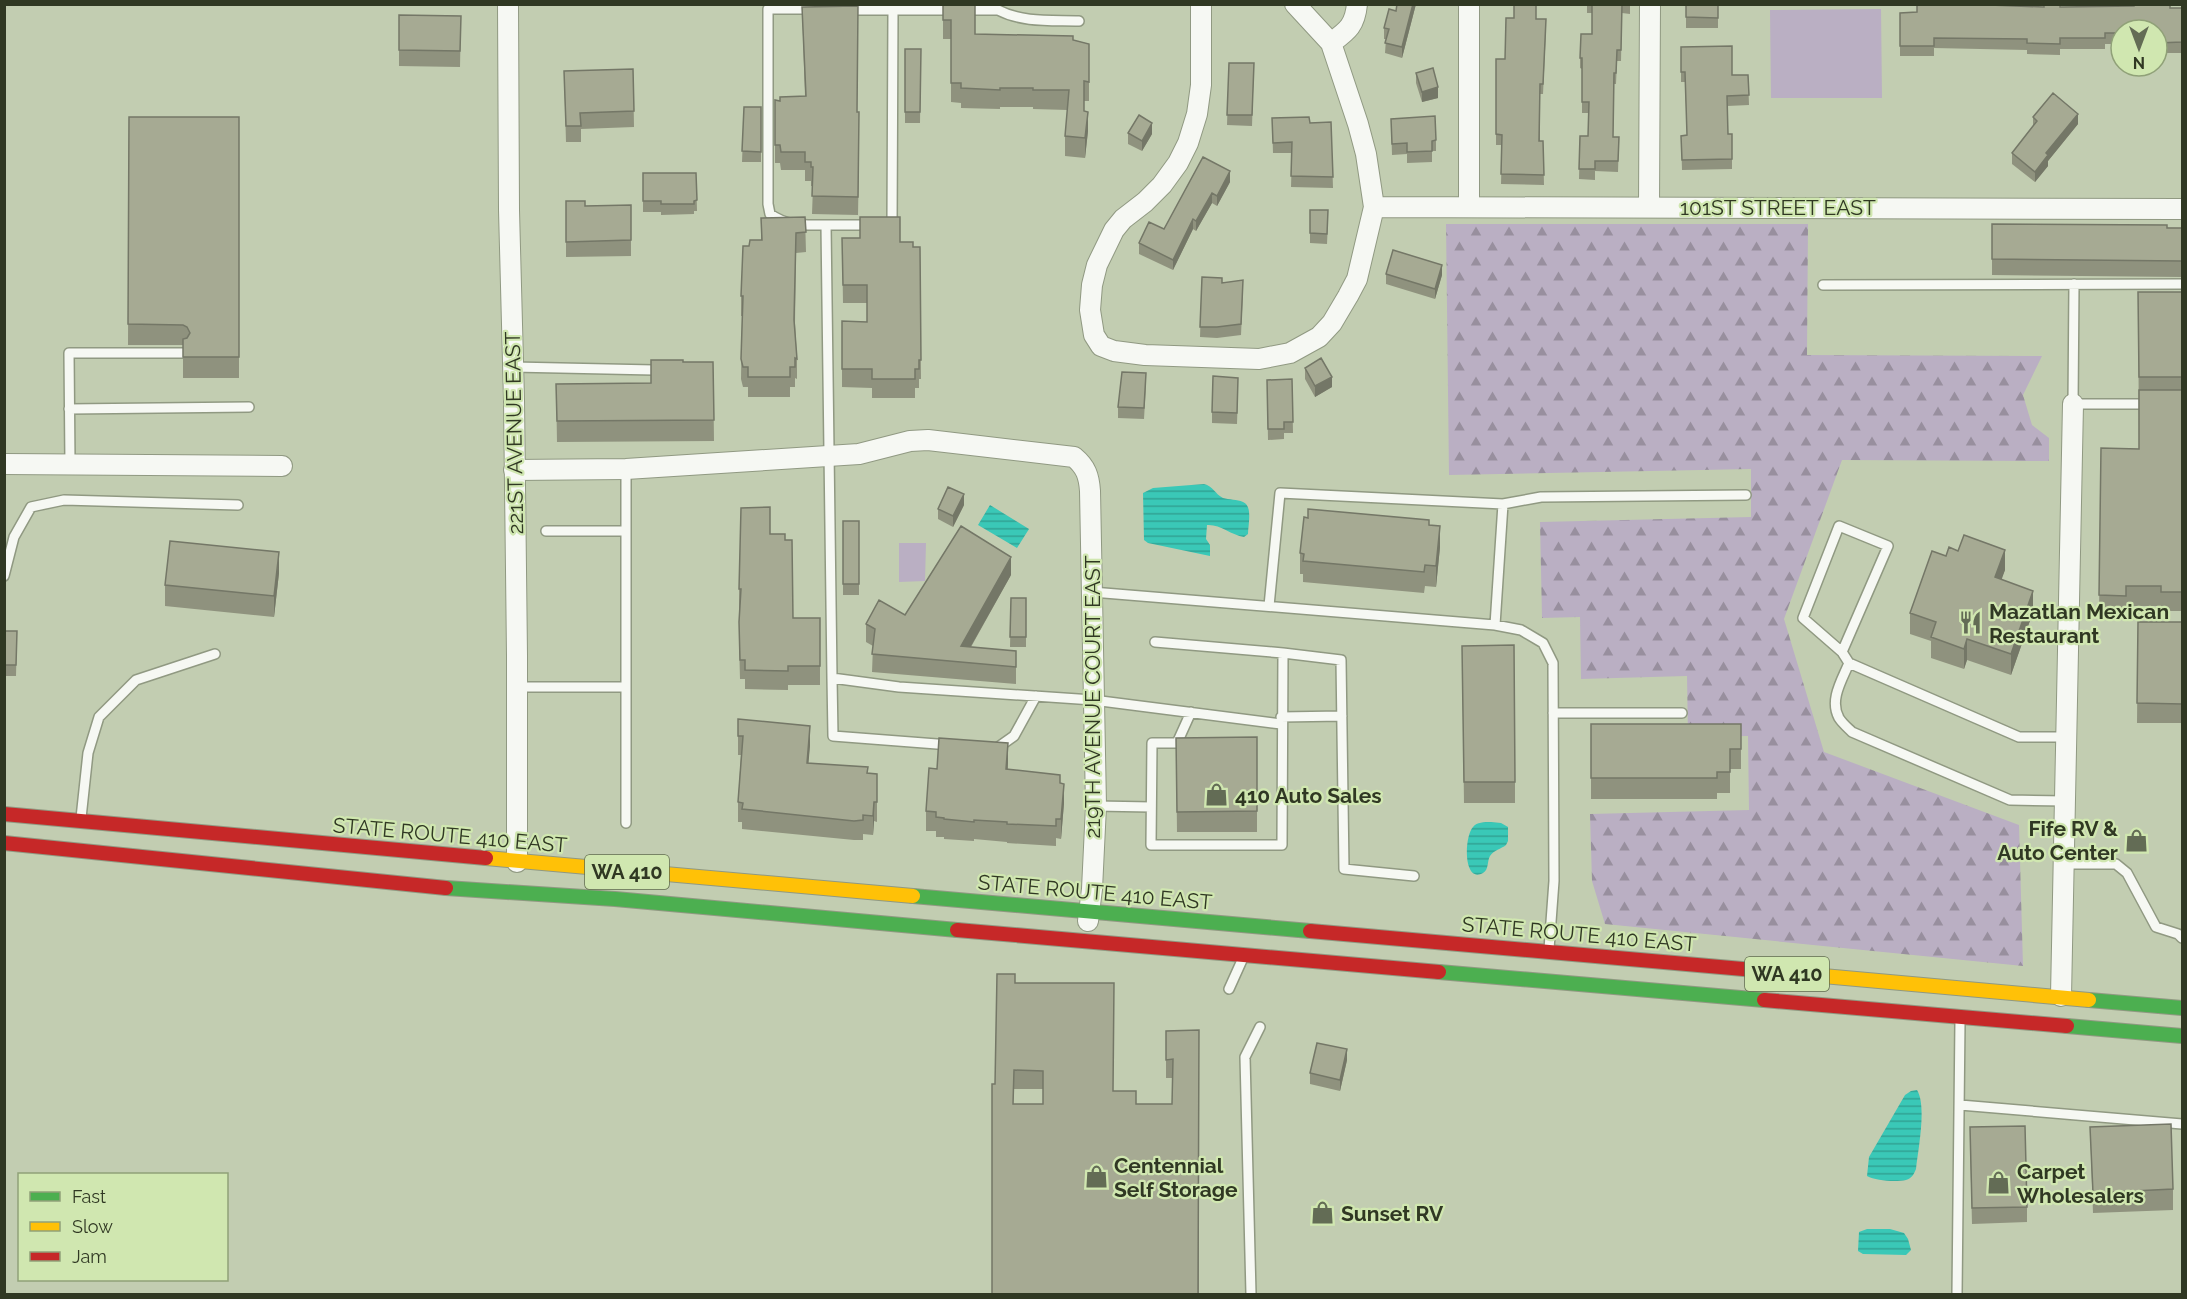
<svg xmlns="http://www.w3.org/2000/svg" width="2187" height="1299" font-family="Raleway,sans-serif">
<defs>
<pattern id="forest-firs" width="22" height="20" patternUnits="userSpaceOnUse" patternTransform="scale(1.5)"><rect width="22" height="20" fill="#baafc3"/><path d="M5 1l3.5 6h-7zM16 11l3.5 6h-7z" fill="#988f9e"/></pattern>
<pattern id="water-rules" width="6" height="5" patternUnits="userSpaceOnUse" patternTransform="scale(1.5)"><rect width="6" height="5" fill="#3ac8b7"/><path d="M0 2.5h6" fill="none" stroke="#31a394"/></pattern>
</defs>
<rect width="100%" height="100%" fill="#c2cdb1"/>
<path fill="url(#forest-firs)" d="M1446,224h362l-1,131 235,1 -19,39 9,30 17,13v23l-207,-1 -58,159 40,133 195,73 4,141 -418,-42 -13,-43 -2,-67 159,-4 -1,-74 -60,1 -1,-61 -106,3 -1,-62 -38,1 -2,-96 211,-5v-48l-302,6z"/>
<path fill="#baafc3" d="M1881,9l1,89h-111l-1,-88z
M899,543h27l-1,38 -26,1z"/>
<path fill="url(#water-rules)" d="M1204,484c9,2 11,10 19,14 6,2 14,1 20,4 10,4 5,23 5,32l-4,3c-13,-2 -24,-13 -37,-12l-1,14 4,6v11l-62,-13 -4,-3 -1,-47 10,-5z
M990,505l39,24 -12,19 -39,-23z
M1491,822l10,1 7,4v14l-2,4c-5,4 -12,5 -16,11 -3,5 -1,14 -7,17 -20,11 -19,-36 -10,-46 4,-5 11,-5 18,-5z
M1917,1090c10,16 1,60 -1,79 -2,5 -4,9 -10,11 -10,2 -30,1 -39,-4l2,-19 36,-62 6,-4z
M1867,1229h23l14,4 4,6 3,11 -5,5 -43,-1 -5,-3 1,-19z"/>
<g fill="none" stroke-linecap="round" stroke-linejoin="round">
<defs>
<path id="lane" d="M812,9h-44v195l2,10c18,13 36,11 56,11l6,453 67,9 194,13 188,24
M847,10h151c25,13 54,10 81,11
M826,225h46
M889,225h3l1,-215
M2074,284l-1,120h77
M1823,285l359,-1
M513,367l141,3
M69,409l180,-2
M70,464l-1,-111h114
M626,469v218
M546,531h80
M4,576l10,-39 17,-30 33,-7 174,5
M1092,592l403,33 26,5 22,13 10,20 1,218 -5,68
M1269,606l11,-113 223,11 38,-7 205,-2
M1495,625l8,-121
M1155,642l128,11 -1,192h-131l1,-102h25l14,-31
M1842,652l-39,-34 36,-92 49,20 -46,106 7,11 170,74h47
M1283,653l58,7 3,209 70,7
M1849,663c-7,17 -20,37 -10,55 3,5 9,10 13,14l158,68 55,1
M832,678l1,58 117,9
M517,687h109v136
M1553,713h129
M1281,717l61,-1
M994,748h3l17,-12 22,-40
M1096,806l55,1
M81,818l7,-65 11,-36 37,-37 79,-26
M2063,864h53l11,9 29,54 22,7 4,4
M1229,989l14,-31
M1960,1105l222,19
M1251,1294l-6,-237 15,-30
M1957,1294l3,-273"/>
<path id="street" d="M508,4l1,206 5,190 3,255v207
M1201,4v81l-4,29 -9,29 -10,20 -16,22 -17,17 -22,17 -9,11 -17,35 -5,20 -2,25 4,25 7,11 13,5 31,4 114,4 31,-6 29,-16 13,-14 16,-27 9,-17 17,-72 -8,-53 -8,-30 -27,-81 -36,-39
M1469,4v202
M1331,43c16,-12 24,-17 26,-39
M1374,207l808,2
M1649,207l1,-203
M4,464l278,2
M514,470l112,-1 233,-15 51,-13 18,-1 146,17c12,10 15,19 16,34l6,315 -4,83 -4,32
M2061,996l12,-592"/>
<path id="fast" d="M446,888l169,11 342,31
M913,896l397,35
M1439,972l325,28
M2089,1000l93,8
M2067,1026l115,10"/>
<path id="slow" d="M486,858l427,38
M1812,975l277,25"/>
<path id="jam" d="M4,814l482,44
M4,843l442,45
M957,930l482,42
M1310,931l502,44
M1764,1000l303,26"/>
</defs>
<use href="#lane" stroke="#909982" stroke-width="12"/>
<use href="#street" stroke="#909982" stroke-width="22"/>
<use href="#fast" stroke="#909982" stroke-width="16"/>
<use href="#slow" stroke="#909982" stroke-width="16"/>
<use href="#jam" stroke="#909982" stroke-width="16"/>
<use href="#lane" stroke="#f6f8f3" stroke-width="9"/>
<use href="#street" stroke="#f6f8f3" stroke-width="20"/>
<use href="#fast" stroke="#4caf50" stroke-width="14"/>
<use href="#slow" stroke="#ffc107" stroke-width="14"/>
<use href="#jam" stroke="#c62828" stroke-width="14"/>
</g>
<path fill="#8f927e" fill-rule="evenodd" d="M943,4l32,30 98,6 16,4v57h-5v10l4,20 -3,27 -20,-2v-20l3,-26 -35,-1v-2h-33v2l-39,-1v-5l-10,-1v-63h-8z
M1416,4l-14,54 -17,-5 1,-14h-2v-11l12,-17z
M1587,4h43v10l-8,-1 -1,48h-4l-1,23h-2l-1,53h6l-1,35 -23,-1v9l-16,-1 1,-43h8l1,-23h-7v-44l-2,-1v-10l12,-24v-21h-5z
M1686,4h32v24h-32z
M802,7l55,105 2,47 -1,56 -46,-1 1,-28h-2v-5h-6v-11h-24l-1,-7h-5v-63l5,1 25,-5z
M2060,7l122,1v45h-25v-23h-36v14h-16v5h-45v6l-33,-1v-4l-93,-2v8h-34v-43z
M399,15l62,1 -1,51 -61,-1z
M1514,18l22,1 10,11 -3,64h-3v47h3l1,44 -43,-1 1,-39h-6v-86h9z
M1681,47l51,28h16l1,30 -22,1 1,28h4v35l-50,1 -1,-34 6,-1 -2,-53h-4z
M905,49h16l-1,74h-15z
M1229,63h25l-2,63 -25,-1z
M633,69l1,58 -53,2v13h-15l-2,-71z
M1416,73l22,25 -16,4 -6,-19z
M744,107h17v55h-19z
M129,117h110v261h-56v-33h-55z
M2033,117l45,7 -30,37v5l-13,16 -23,-18v-11l21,-26z
M1272,118l38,5 21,-1 2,66 -42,-1 1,-34h-19z
M1391,119l45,21v11h-4v11l-25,1v-9l-15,1z
M1128,133l24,1 -10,17 -14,-7z
M1203,157l27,25 -13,24 -5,-3 -16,28 -3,-2 -20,41 -34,-16v-11l25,-14z
M643,173h53l1,38h-3v3l-33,1v-3h-18z
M566,201l19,5 46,-1v51l-65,1z
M805,217l1,35 -10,1 -1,70 2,36v20l-2,-1v9h-5v10h-42v-10h-5l-2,-8 1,-63h-1v-20l8,-50 12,-6v-22z
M1328,221l-1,23 -17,-1v-10z
M1992,224l190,4v49l-190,-2z
M842,238l58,4 13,5h7l1,132h-2v9h-4v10h-43v-10l-30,-1v-66l25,1v-19h-24z
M1386,274l56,1 -7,24 -49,-15z
M1202,277l41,14 -2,44 -24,3 -17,-1z
M2138,292h44v319h-21v-5h-35v9h-27l2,-167 38,1z
M683,362h30l1,79 -157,1 -1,-58 95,-1z
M1305,368l27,19 -17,10 -10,-18z
M1292,379l1,54h-9v6l-16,1 -1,-60z
M1146,384l-2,35 -26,-1v-11z
M1238,388l-1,36 -25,-1v-11z
M964,505l-11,22 -15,-8v-10z
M843,521h16v74h-16z
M1429,525l11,22 -4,40 -11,-1 -1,7 -121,-11v-8h-3v-21z
M770,534l15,6 8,78h27v67h-32v5l-43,-1v-10h-5l-1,-38v-52z
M1946,556l59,14 -4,9 32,33 -22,63 -44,-15 -3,9 -33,-11v-17l-21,-7v-21z
M279,573l-5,44 -109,-11v-21z
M1011,575l-40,72 45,4v33l-144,-12 1,-26 -7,-4v-18l39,-9z
M1011,598h15v49h-16z
M2138,622h44v101h-45z
M4,631h13l-1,45h-12z
M1462,646l53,136v21h-51z
M738,719l72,26 -2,18 60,11h9v48l-3,-1 -1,14 -10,-1v6h-9l-112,-11v-7h-4v-20l3,-47h-3z
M1591,724h150v45h-11v24h-13v6h-126z
M1257,737v95h-80l-1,-94z
M1008,762v7l52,14 4,20 -3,36 -5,-1v8l-49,-3v-1l-33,-3v2l-30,-2v-2h-8v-6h-10v-20l11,-42z
M1015,983l99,108 22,13h36v-26h-6v-47l33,-1v264h-207l3,-210zM1014,1089h29v15h-30z
M1347,1060l-7,31 -30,-7v-11z
M2090,1127l83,62v21l-80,3z
M1970,1143l57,64v15l-55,2z"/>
<path fill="#747767" d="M1413,4h3l-14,54v-11z
M1438,87v11l-16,4v-10z
M1088,112v19l-3,27v-20z
M2078,114v10l-30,37v5l-13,16v-10l11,-19z
M1152,123v11l-10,17v-10z
M1230,171v11l-13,24v-10z
M1212,193v10l-16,28v-10z
M1193,219v10l-20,41v-10z
M1442,265v10l-7,24v-10z
M1332,377v10l-17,10v-11z
M964,494v11l-11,22v-11z
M1440,526v21l-4,40v-21z
M2005,550v20l-10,28v-21z
M279,552v21l-5,44v-21z
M1011,557v18l-49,87 -1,-16z
M2033,591v21l-22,63v-21z
M1967,639v21l-3,9v-20z
M810,726v19l-3,37v-19z
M1008,743v19l-2,27v-20z
M1064,784v19l-3,36v-20z
M874,802v19l-1,14v-19z
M1347,1049v11l-7,31v-11z"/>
<path fill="#a6aa93" stroke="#747767" stroke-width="1.5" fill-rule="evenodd" d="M943,4h32v30l98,2v4l16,4v38l-5,-1v30l4,1 -3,26 -20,-2 4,-46h-36v-2h-33v2l-39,-2v-5h-10v-63h-8z
M1397,4h16l-11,43 -17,-4 4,-14 -5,-1 5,-19 7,2z
M1514,4h22v15h10l-3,65h-3l-1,57h4l1,34 -43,-1 1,-39 -6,-1v-75h9l1,-41h8z
M1592,4h30l-1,46h-4l-1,23h-2l-1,64h6l-1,24h-23v8h-16l1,-33h8l1,-34h-7v-44h-2l1,-24h11z
M1686,4h32v14l-32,-1z
M1922,4h42l80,3v-3h16v3l74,-1v-2h36v4h12v34l-25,1v-13h-36v3h-16v5h-45v6l-33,-1v-4l-93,-1v8h-34v-33l17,-1v-7z
M858,6l-1,106h2l-1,85 -46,-1 1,-29h-2v-5h-6v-10h-24l-1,-7h-5v-45l5,1v-4l26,-1 -4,-89z
M399,15l62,1 -1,35 -61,-1z
M1732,46v29h16l1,20 -22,1 1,38h4v25l-50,1 -1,-24 6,-1 -2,-63h-4v-25z
M905,49h16l-1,63h-15z
M1229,63h25l-2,52h-25z
M1433,68l5,19 -16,5 -6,-19z
M633,69l1,42 -54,2 1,13h-15l-2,-55z
M2053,93l25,21 -32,39 2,2 -13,17 -23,-19 25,-32 -4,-4z
M744,107h17v45l-19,-1z
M1139,115l13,8 -10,18 -14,-8z
M1435,116l1,24 -4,1v10l-25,1v-9l-15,1 -1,-25z
M129,117h110v240h-56v-18l4,-1 3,-5 -3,-6 -4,-2 -55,-1z
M1309,117l1,6 21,-1 2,55 -42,-1 1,-34 -19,1 -1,-25z
M1203,157l27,14 -13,25 -5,-3 -16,28 -3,-2 -20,41 -34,-17 10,-21 15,7z
M643,173h53l1,27 -3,1v3h-33v-3h-18z
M566,201h19v5l46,-1v35l-65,2z
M1310,210h18l-1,24 -17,-1z
M805,217l1,15 -10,1 -2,87 3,39 -2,-1v9h-5v10h-42v-10h-5l-2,-8 2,-63h-2l2,-50h6l1,-6h12l-1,-22z
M860,217h40v25h13v5h7l1,113h-2v9h-4v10h-43v-10h-30v-48l25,1v-37h-24l-1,-47h18z
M1992,224l175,1v3h15v33l-190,-2z
M1393,250l49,15 -7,24 -49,-15z
M1202,277l20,1v5l21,-3 -2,44 -24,3h-17z
M2138,292h44v85h-43z
M1321,358l11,19 -17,9 -10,-18z
M651,360h32v2h30l1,58 -157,1 -1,-37 95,-1z
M1122,372l24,1 -2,35 -26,-1z
M1213,376l25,2 -1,35 -25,-1z
M1292,379l1,43h-9v7h-16l-1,-49z
M2139,390h43v202h-21v-6h-35v10l-27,-1 2,-147 38,1z
M948,487l16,7 -11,22 -15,-7z
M770,507v27h15v6h7l1,78h27v48h-32v5l-43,-1v-10h-5l-1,-38 2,-33h-2l2,-81z
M1308,509l121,11v5l11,1 -4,40 -11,-1 -1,7 -121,-11 1,-7 -4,-1 4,-36 4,1z
M843,521h16v63h-16z
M961,526l50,31 -50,89 55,5v16l-144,-13 3,-25 -9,-5 13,-24 26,15z
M1964,535l41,15 -10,27 38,14 -22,63 -44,-15 -3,10 -33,-12 5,-15 -26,-9 22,-62 14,5 3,-9 9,4z
M170,541l109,11 -5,44 -109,-11z
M1011,598h15v39h-16z
M2138,622h44v82l-45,-1z
M4,631h13l-1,34h-12z
M1514,645l1,137h-51l-2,-136z
M738,719l72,7 -3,37 61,4 -1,6 10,1v28h-3l-1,14 -10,-1v5l-9,1 -112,-12 1,-6 -5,-1 5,-66h-5z
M1591,724h150v25h-11v23h-13v6h-126z
M1257,737v74l-80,1 -1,-74z
M939,738l69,5 -2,26 54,6v8l4,1 -3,35h-5v7l-49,-2v-2l-33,-2v2l-30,-3v-1l-8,-1v-5l-10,-1 3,-43 8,1z
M997,974h18v9h99l-1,108h23v13h36l1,-45 -7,1v-29l33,-1 -1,264h-206v-210h3zM1014,1070l29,1v33h-30z
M1317,1043l30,6 -7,31 -30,-7z
M2171,1124l2,65 -80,4 -3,-66z
M2025,1126l2,81 -55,1 -2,-81z"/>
<defs>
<symbol id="restaurant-bare" viewBox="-9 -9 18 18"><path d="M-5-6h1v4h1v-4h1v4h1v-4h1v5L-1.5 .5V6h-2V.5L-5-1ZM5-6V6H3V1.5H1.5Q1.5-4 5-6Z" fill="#636c55" stroke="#d0e7b0" stroke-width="2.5" paint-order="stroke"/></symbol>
<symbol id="shop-bare" viewBox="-9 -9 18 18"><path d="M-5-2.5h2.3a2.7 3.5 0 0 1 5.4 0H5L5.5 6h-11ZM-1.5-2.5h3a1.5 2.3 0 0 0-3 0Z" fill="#636c55" stroke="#d0e7b0" stroke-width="2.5" paint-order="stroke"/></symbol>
</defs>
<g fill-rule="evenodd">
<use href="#restaurant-bare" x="1954" y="606" width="33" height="33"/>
<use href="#shop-bare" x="1200" y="778" width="33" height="33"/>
<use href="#shop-bare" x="2120" y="824" width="33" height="33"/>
<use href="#shop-bare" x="1080" y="1160" width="33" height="33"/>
<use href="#shop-bare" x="1982" y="1166" width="33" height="33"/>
<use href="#shop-bare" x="1306" y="1196" width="33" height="33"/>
</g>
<g text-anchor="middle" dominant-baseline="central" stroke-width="4.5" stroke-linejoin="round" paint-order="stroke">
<g fill="#d0e7b0" stroke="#606c4d" stroke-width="1.5">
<rect x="585" y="855" width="84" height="34" rx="4.5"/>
<rect x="1745" y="957" width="84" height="34" rx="4.5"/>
</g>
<g font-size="20" font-weight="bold" fill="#303823">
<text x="627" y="872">WA 410</text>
<text x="1787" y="974">WA 410</text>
</g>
<g font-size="21" fill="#303823" stroke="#d0e7b0">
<text x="1778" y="207">101ST STREET EAST</text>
<text transform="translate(514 433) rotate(-91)">221ST AVENUE EAST</text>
<text transform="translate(1092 697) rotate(-90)">219TH AVENUE COURT EAST</text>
<text transform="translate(450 835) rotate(5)">STATE ROUTE 410 EAST</text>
<text transform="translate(1095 892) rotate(5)">STATE ROUTE 410 EAST</text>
<text transform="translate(1579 934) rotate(5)">STATE ROUTE 410 EAST</text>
</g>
<g font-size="21" font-weight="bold" fill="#303823" stroke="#d0e7b0" text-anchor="start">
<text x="1989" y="611">Mazatlan Mexican<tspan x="1989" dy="24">Restaurant</tspan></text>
<text x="1235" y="795">410 Auto Sales</text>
<text x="2118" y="828" text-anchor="end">Fife RV &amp;<tspan x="2118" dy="24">Auto Center</tspan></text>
<text x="1114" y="1165">Centennial<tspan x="1114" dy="24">Self Storage</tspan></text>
<text x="2017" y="1171">Carpet<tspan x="2017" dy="24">Wholesalers</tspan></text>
<text x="1341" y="1213">Sunset RV</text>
</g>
</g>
<rect width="2187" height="1299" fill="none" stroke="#303823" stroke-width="12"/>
<rect x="18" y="1173" width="210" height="108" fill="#d0e7b0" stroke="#90a178" stroke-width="1.5"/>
<rect x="30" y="1192" width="30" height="9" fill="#4caf50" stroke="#90a178" stroke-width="1.5"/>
<text x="72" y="1203" font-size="18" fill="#303823">Fast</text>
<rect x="30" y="1222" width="30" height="9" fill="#ffc107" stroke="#90a178" stroke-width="1.5"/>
<text x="72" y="1233" font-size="18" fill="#303823">Slow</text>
<rect x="30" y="1252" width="30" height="9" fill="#c62828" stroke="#90a178" stroke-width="1.5"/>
<text x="72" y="1263" font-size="18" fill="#303823">Jam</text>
<g transform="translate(2139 48) rotate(180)"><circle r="28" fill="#d0e7b0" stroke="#90a178" stroke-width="1.5"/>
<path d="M0-4.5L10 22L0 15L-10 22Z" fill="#636c55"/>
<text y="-9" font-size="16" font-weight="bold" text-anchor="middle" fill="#303823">N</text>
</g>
</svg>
